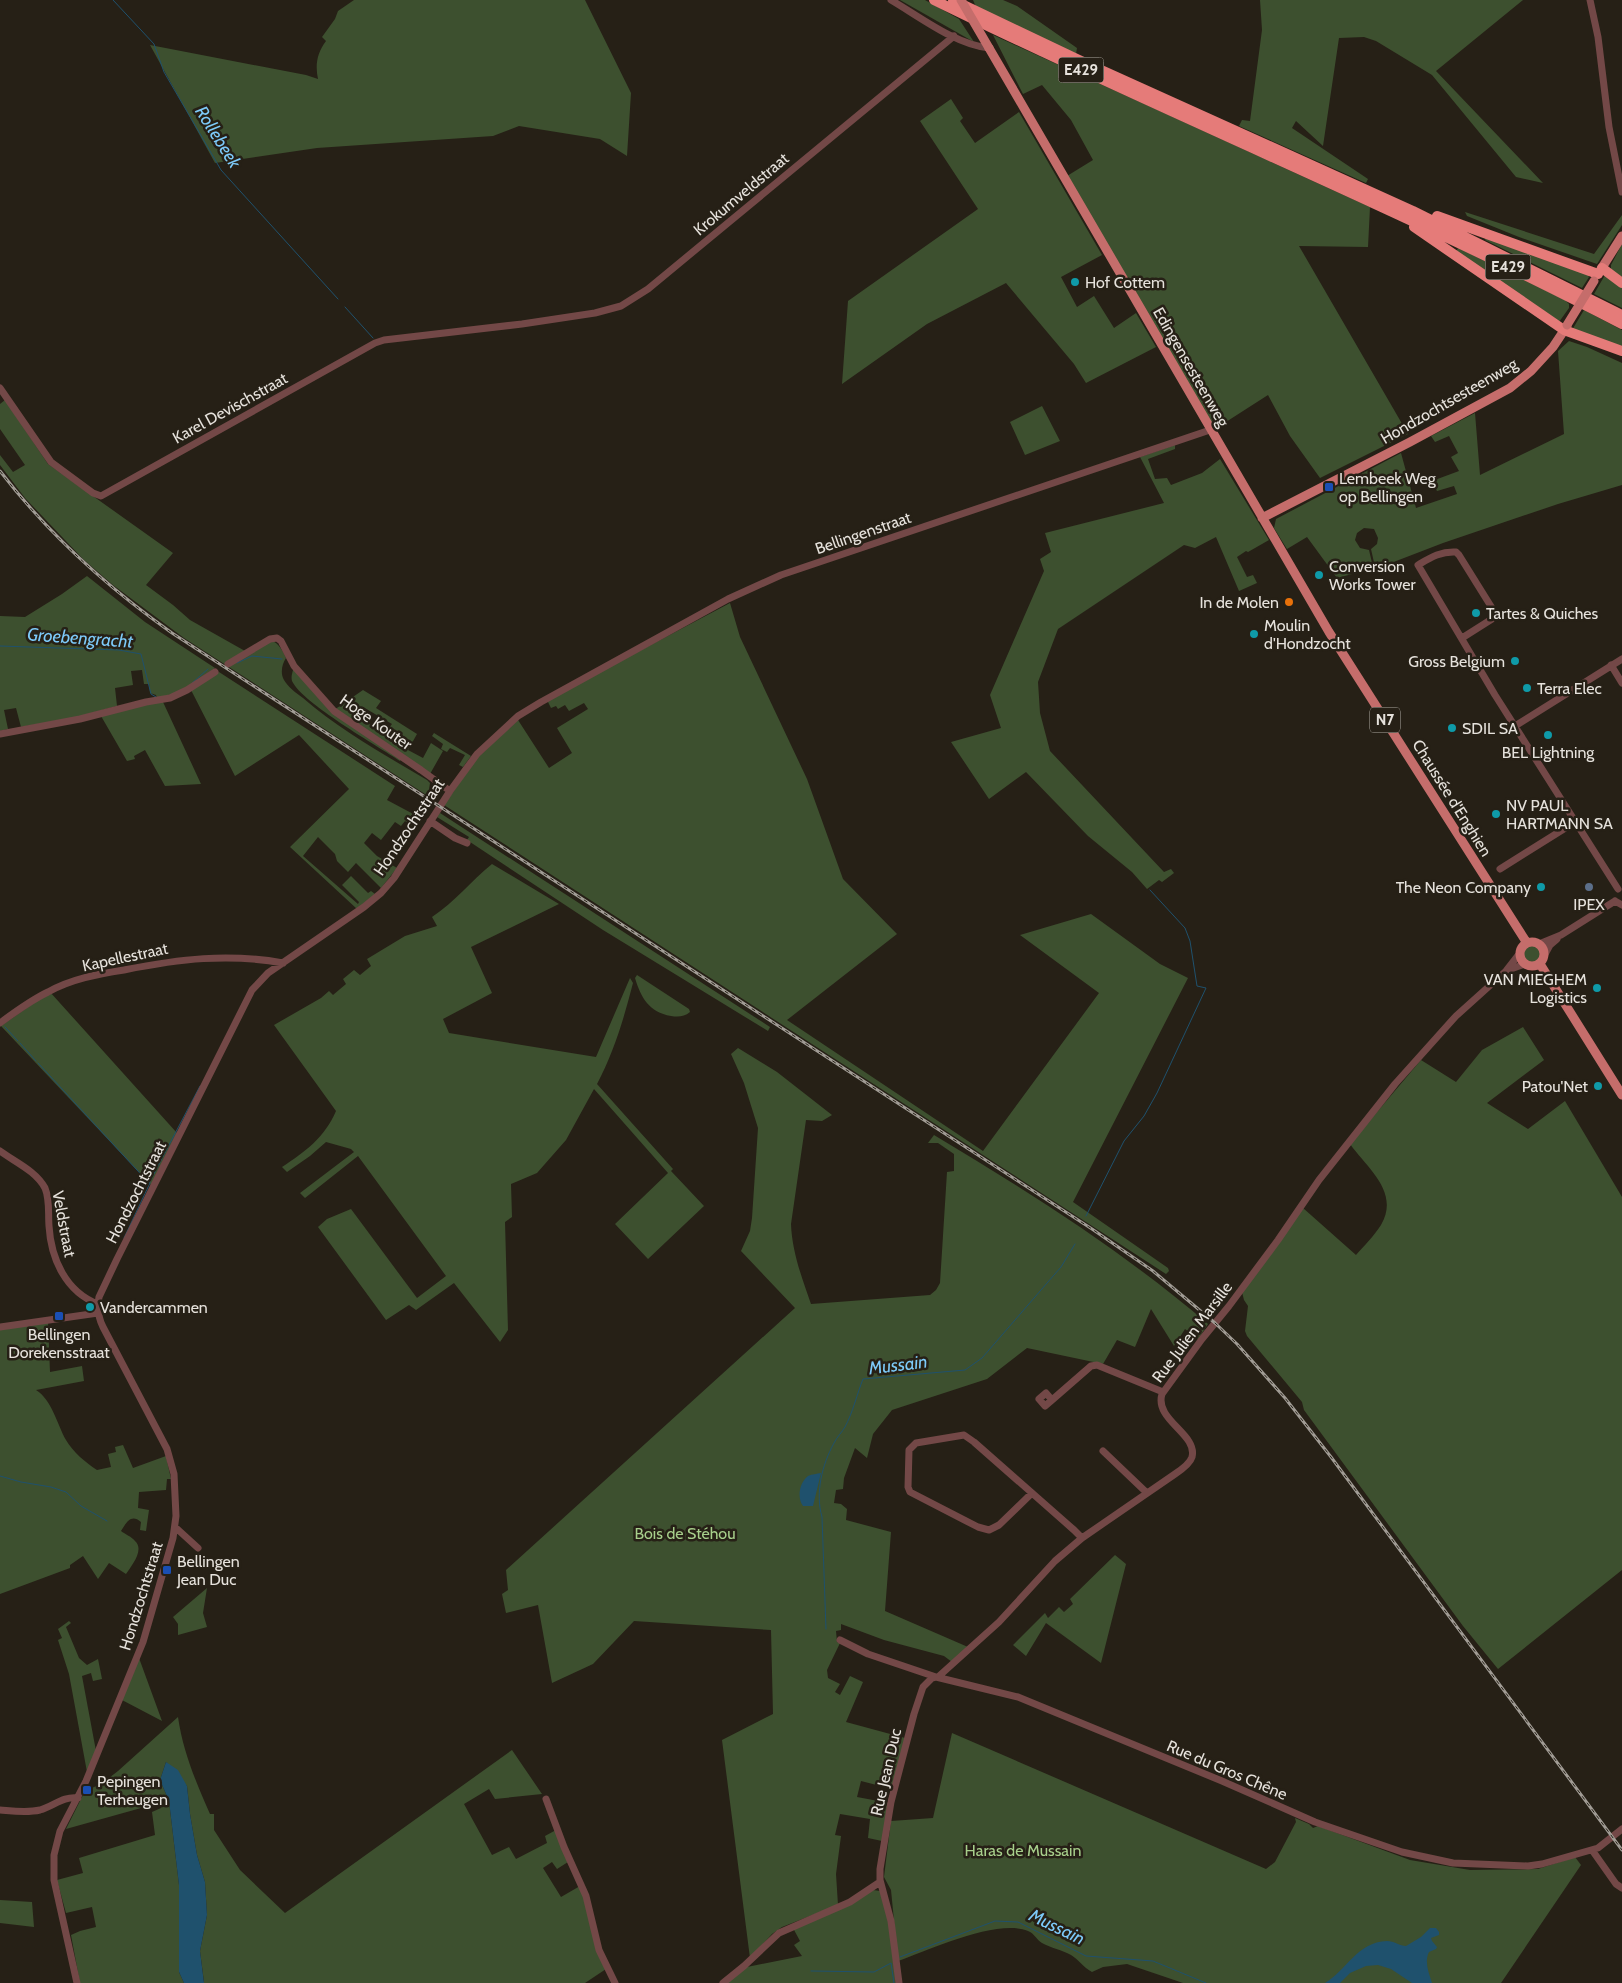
<svg xmlns="http://www.w3.org/2000/svg" width="1622" height="1983" font-family="Cabin,sans-serif">
<rect width="100%" height="100%" fill="#262016"/>
<path fill="#3d502f" fill-rule="evenodd" d="M354,0h231l46,93 -4,63 -27,-17 -81,-13 -26,10 -176,12 -102,15 -65,-118 156,30 12,4c-3,-14 -1,-26 8,-38l-4,-4 13,-18 3,-8z
M900,0h25l34,19 15,23z
M973,0h30l14,6 60,42 -1,6 -100,-47z
M1260,0h263l-87,71 107,112 -27,-6 -84,-102 -56,-34 -12,-4 -25,1 -16,108 -27,-25 -4,7 76,51 -2,4 -127,-57 3,-6 8,1 12,-91z
M993,35l377,172 -2,40 -69,-1 109,188 -88,44 -30,-42 -22,-41 -53,34 -148,-253 26,-16 -22,-40 -29,-35 -19,9z
M951,99l12,19 -3,3 15,22 44,-31 83,143 -41,22 16,30 17,-11 20,32 22,-15 20,34 -70,36 -12,-19 -68,-81 -79,41 -85,60 6,-83 130,-92 -58,-88z
M1465,212l129,42 28,-39v10l-25,39 -78,-27 -52,-21z
M1486,237l102,38 1,2 -7,11 -97,-48z
M1622,244v36l-11,-8v-7z
M1458,248l107,52 4,4v4l-10,14 -103,-70z
M1605,275l17,12v21l-28,-14z
M1584,310l38,20v18l-50,-18z
M1569,341l18,6 35,16v122l-64,19 -115,39 -65,25 -3,-1 -4,-18 6,-5 1,-6 -4,-9 -10,-1 -7,5 -2,7 5,8 9,2 4,17 -2,2 -34,9 -30,-41 -20,12 -13,-21 2,-9 125,-66 15,55 41,-14 -3,-8 -17,5 -5,-10 27,-10 -8,-14 7,-4 -9,-17 -14,6 -4,-6 44,-23 5,62 84,-41 -6,-83z
M5,400l43,64 125,89 -27,32 27,20 17,15 55,31c23,-9 29,-19 41,7 -4,6 -6,15 -2,22 4,7 12,13 19,18 38,33 82,57 124,82l3,3 -2,13 -244,-158 -71,-53 -30,-26 -58,-61 -25,-33v-10l13,17 12,-7 -25,-36v-25z
M1042,406l18,35 -35,14 -15,-33z
M1175,445v4l-27,10 7,20 12,-1 4,7 31,-12 18,-14 49,81 -21,12 -2,-1 -9,6 10,20 6,-2 4,8 -18,8 -23,-54 -21,11 -11,-3 -126,84 -20,53 2,31 10,38 114,121 7,-3 3,4 -12,9 -3,-2 -12,9 -15,-17 -44,-36 -62,-64 -37,27 -38,-57 50,-14 -11,-33 54,-124 -4,-12 11,-7 -6,-19 119,-30 -24,-46z
M87,576l58,46 70,46 -34,24 -24,6 -1,-3 -6,-2 -1,-9h-5l-2,-14 -11,1 2,14 -18,3 2,18 -40,11 -56,10 -5,-19 -12,2 4,19 -8,2v-115l25,1 37,-23z
M730,603l10,34 67,142 36,100 54,55 -110,86 196,131 116,-158 -79,-58 71,-21 69,50 28,14 -115,224 95,66 1,3 -3,3 -722,-469 33,-47 41,-38 31,48 23,-15 -15,-25 31,-19 -4,-6 -15,8 -4,-6 -7,4 -2,-3 -5,2 -4,-8z
M293,670h2l31,36 76,52 -2,3c-22,-15 -98,-58 -108,-80 -1,-4 0,-7 1,-11z
M219,672l176,114 -8,14 30,16 -5,10 -7,-5 -4,5 -6,-4 -14,18 -9,-7 -8,10 13,13 20,12 -16,20 -25,-25 -8,9 -11,-11 -2,-7 -17,-17 -15,19 55,48 1,-2 -17,-17 9,-9 17,17 3,-2 4,3 -18,15 -67,-62 59,-58 -50,-54 -64,41 -44,-86z
M363,690l18,11 -5,7 41,26 -9,16 15,8 8,-15 12,8 -13,23 -96,-64zM363,707l29,17 -7,9 -30,-17z
M163,702l38,82 -36,2 -20,-36 -11,6 1,3 -8,2 -26,-45 45,-12z
M434,733l37,23 -8,11 -4,-2 6,-10 -15,-7 -3,4 -6,-3 2,-5 -11,-8z
M440,813l330,214 -2,4 -165,-101 -136,-90 2,-3 -32,-20z
M492,864l67,40 -88,43 21,46 -49,26 6,14 147,24 34,-79 3,5c-9,35 -19,69 -36,101l76,85 -2,2 33,35 -56,53 -33,-35 53,-51 -74,-84 -28,51 -29,33 -26,11 1,33 -7,5 3,108 -8,12 -46,-59 -38,27 -7,-5 -23,15 -68,-93 9,-8 24,-10 66,89 29,-22 -88,-120 -53,42 -5,-5 54,-41 -3,-3 -25,-7 -16,14 -23,16 -5,-5c23,-15 43,-30 54,-56l-62,-86 47,-27 8,-7 4,4 13,-11 -3,-5 11,-9 6,5 11,-9 -4,-7 38,-23 32,-10 -5,-9c23,-15 39,-36 60,-53z
M1522 953a10 10 0 1 1 20 0a10 10 0 1 1-20 0Z
M637,975l52,34 1,3c-6,5 -12,5 -19,4 -22,-4 -30,-18 -36,-38z
M50,992l127,141 -26,52 -150,-159z
M1523,1027l21,33 -57,43 41,26 37,-28 57,96v373l-124,99 -35,-43 -159,-216 -2,-8 -55,-66 -2,-5 3,-25 -4,-6 -2,-8 61,-84 53,47c8,-9 18,-19 25,-30 19,-33 -13,-56 -31,-81l71,-84 35,22 26,-32z
M738,1048l39,24 55,43 -10,6 -16,-1 -15,104c1,28 11,54 20,80l119,-9 6,-5 4,-7 7,-111 7,-1v-17l-16,-11h-10l6,-8c95,57 190,117 274,189l-10,15 -13,-10 -11,17 -23,-37 -16,38 -18,-7 -14,24 -76,-16 -40,31 -95,31 -19,24 -6,24 -12,-10 -11,30 -1,11 -7,1 -2,13 7,1 6,5 -1,11 45,12 -6,79 83,36 -16,15 -8,-6 -60,-16 -43,-16v6l-5,1 1,11 3,1 -13,27 1,8 12,6 -5,8 5,3 10,-19 13,6 -17,40 59,16 -13,51 -31,-8 -4,16 32,6 -7,38 -14,-3 2,-19 -30,-5 -5,21 6,1 -5,38 2,31 -56,22 -10,7 -22,24 -28,-218 51,-26 -2,-84 -137,-9 -41,43 -41,19 -14,-78 -32,8 -4,-19 6,-4 -2,-20 289,-262 -54,-57 9,-20 2,-13 6,-90 -14,-45 -13,-29z
M48,1322l2,50 32,-6 2,15 -48,9c16,10 21,34 30,50 7,12 20,23 31,30l14,-3 -3,-13 8,-2 -1,-5 8,-2 10,23 33,-12 5,23h-4l-1,11 -27,2 -1,16 11,2 -3,21 -6,-1 1,-8c-10,-9 -15,1 -20,9 4,3 11,6 14,10 10,9 -4,25 -9,33l-17,-11 -11,16 -15,-23 -13,9v3l-70,26v-265z
M1115,1555l11,9 -25,99 -55,-40 -20,33 -13,-11 32,-32 3,5 11,-11 5,5 9,-8 -3,-5z
M207,1588l-4,25 4,14 -29,8v-11l-5,-7z
M69,1621l2,2 -5,4 13,31 8,7 11,-6 4,20 -9,2 -2,-8 -9,3 14,75 -9,21 -18,-98 -11,-34 4,-2 -4,-9z
M139,1658l23,63 -40,-21z
M178,1717c5,35 18,65 32,97h4v16l26,40 45,43 227,-163 30,44 -47,5 -6,-10 -25,15 28,51 17,-8 7,12 31,-16 -2,-7 11,-6 12,32 -11,7 -5,-7 -9,6 18,29 19,-11 26,83 -21,14h-384l3,-1 -4,-31 7,-36 -2,-33 -8,-27 -7,-41 -3,-28 -21,-24 -6,18 9,21 10,84v87l5,11h-104l-9,-48 9,-4 16,-4 -4,-20 -26,6 -9,-33 26,-7 -4,-15 76,-23 -3,-23 9,-4 -2,-5 -93,26 19,-38 16,-7 17,-13z
M952,1733l314,136 9,-7 21,-40 -1,-4 14,6 4,4 5,-2 92,34 60,10 68,-1 37,-12 6,8 -80,118h-318l-56,-19 -24,3 -11,5c-9,-5 -13,-12 -21,-17 -9,-5 -20,-7 -29,-12 -5,-3 -8,-10 -14,-12 -30,-13 -99,19 -130,30l-7,-71 -7,-13 7,-56 42,-3z
M873,1890l7,1 10,32 6,60h-170l21,-16 55,-11 -8,-11 6,-4 -7,-13 52,-22z
M0,1900l32,2 2,25 -34,-4z"/>
<path fill="#1f516d" d="M821,1473l-8,33h-10c-6,-8 -4,-23 5,-30 4,-2 9,-2 13,-3z
M166,1762l12,8 9,16 3,28 7,41 8,27 2,33 -7,36 4,32h-20l-5,-11v-87l-10,-84 -9,-21z
M1430,1928h6l3,4v3l-8,3 1,3 5,6 -1,2 -7,3c-5,10 0,21 3,31h-20l-21,-14 -13,-4 -12,1 -16,7 -10,10h-15c21,-12 32,-41 62,-42 7,0 13,5 19,5l15,-9z"/>
<g fill="none" stroke-linecap="round" stroke-linejoin="round">
<path stroke="#1f516d" stroke-width="1" d="M113,0l41,44 10,28 57,98 117,129
M345,307l28,31
M0,646l119,4 22,4 10,40 5,3
M237,663l15,-7 30,3
M192,683l16,-14
M5,1027l13,14
M20,1043l16,18
M38,1063l111,120 51,-97
M1086,1216l38,-75 20,-25 13,-23 49,-105 -9,-2 -7,-45 -5,-13 -35,-38
M124,1238l26,-55
M0,1476l21,6 30,5 15,5 15,14 26,15
M826,1629l-4,-112c-7,-24 0,-52 12,-74 3,-6 8,-11 11,-16 8,-15 12,-33 18,-48l102,-9 17,-12 79,-91 14,-23
M900,1957l95,-36 23,1 68,34 67,5 53,22
M811,1971l63,1 17,-9 3,20"/>
<path stroke="#734847" stroke-width="7" d="M891,0c29,17 65,45 98,48
M1590,0l8,37 11,90 13,65
M0,388l51,74 42,31 8,3 274,-153 9,-3 138,-16 73,-11 26,-7 27,-17 306,-253
M1462,638l30,-19 2,-6 -2,-5 -33,-53 -3,-3c-15,-1 -26,6 -38,13l77,130 123,194
M228,664l42,-25 7,-1 4,3 13,25 40,45 87,59 29,21
M1611,665l11,18
M1515,726l107,-67
M0,734l80,-15 66,-17 24,-4 17,-8 28,-18
M430,821l25,17 12,5
M1500,869l75,-47
M1615,901l7,4
M1539,944l22,-9 54,-34
M1544,956l6,-11 7,-6
M1508,970l17,-6
M0,1023c15,-11 31,-23 48,-31 23,-13 50,-18 76,-22 55,-11 104,-17 159,-7
M0,1151c15,11 36,20 45,37 5,12 3,25 4,38 2,33 17,66 49,78
M0,1327l98,-14
M1052,1400l-7,6 -6,-7 7,-6 6,7 39,-34 6,-1 66,27
M1103,1451l44,42
M1032,1493l-33,32 -10,5 -11,-3 -68,-35 -2,-5 1,-37 7,-7 48,-8 10,7 100,88 8,8
M175,1527l23,21
M840,1640l28,14 68,23 82,20 204,84 93,41 87,30 51,11 75,3 14,-2 56,-16 24,-19
M938,1677l61,-55 56,-61 27,-23 93,-64c6,-4 15,-10 17,-17 6,-23 -38,-37 -30,-63l40,-55 27,-33 49,-66 41,-60 76,-96 61,-68 50,-45 14,-18
M546,1799l18,48 22,49 13,54 16,33
M0,1810c13,1 27,3 40,0 14,-4 23,-14 38,-12
M1592,1850l24,34 6,4
M77,1983l-23,-103v-25l6,-24 26,-50 57,-139 30,-104 3,-22 -2,-42 -7,-25 -64,-122c-5,-10 -6,-19 -4,-30l18,-38 135,-269 16,-17 96,-66 17,-14 13,-15 56,-87 27,-37 41,-38 23,-14 187,-103 53,-24 429,-145
M723,1983l21,-17 35,-33 71,-31 30,-20
M899,1983l-8,-62 -11,-41v-11l11,-67 23,-88 9,-27 9,-9 4,-1"/>
<path stroke="#c56d6b" stroke-width="9" d="M989,48l340,584 198,311
M1598,274l24,-38
M1262,518l148,-76 100,-54 21,-17 22,-24 14,-21
M1520 954a12 12 0 1 1 24 0a12 12 0 1 1-24 0Z
M1540,964l82,131"/>
<path stroke="#e57b79" stroke-width="10" d="M934,0c228,112 463,207 688,324
M953,0l126,60 334,151 209,104
M1437,216l161,58
M1414,227l150,103 58,21
M1602,268l20,15"/>
<defs>
<path id="rail" d="M0,471c49,64 107,116 172,162l920,596 61,42 62,52 22,21 48,54 46,59 291,393"/>
</defs>
<use href="#rail" stroke="#a19c95" stroke-width="3"/>
<use href="#rail" stroke="#262016" stroke-width="1" stroke-dasharray="4" stroke-linecap="butt"/>
<path stroke="#c56d6b" stroke-width="9" d="M961,0l28,48
M1567,325l27,-44"/>
</g>
<g fill="#0f9aa8" stroke="#262016" stroke-width="2">
<circle cx="1075" cy="282" r="5"/>
<circle cx="1319" cy="575" r="5"/>
<circle cx="1476" cy="613" r="5"/>
<circle cx="1254" cy="634" r="5"/>
<circle cx="1515" cy="661" r="5"/>
<circle cx="1527" cy="688" r="5"/>
<circle cx="1452" cy="728" r="5"/>
<circle cx="1548" cy="735" r="5"/>
<circle cx="1496" cy="814" r="5"/>
<circle cx="1541" cy="887" r="5"/>
<circle cx="1597" cy="988" r="5"/>
<circle cx="1598" cy="1086" r="5"/>
<circle cx="90" cy="1307" r="5"/>
</g>
<g fill="#1a4fb4" stroke="#262016" stroke-width="2">
<rect x="1324" y="482" width="10" height="10" rx="2.5"/>
<rect x="54" y="1311" width="10" height="10" rx="2.5"/>
<rect x="162" y="1565" width="10" height="10" rx="2.5"/>
<rect x="82" y="1785" width="10" height="10" rx="2.5"/>
</g>
<circle fill="#e8710a" stroke="#262016" stroke-width="2" cx="1289" cy="602" r="5"/>
<circle fill="#5c6f8a" stroke="#262016" stroke-width="2" cx="1589" cy="887" r="5"/>
<g text-anchor="middle" dominant-baseline="central" stroke-width="5" stroke-linejoin="round" paint-order="stroke">
<g fill="#262016" stroke="#aca8a1" stroke-width="1">
<rect x="1058.5" y="57.5" width="45" height="25" rx="4"/>
<rect x="1485.5" y="254.5" width="45" height="25" rx="4"/>
<rect x="1370" y="707.5" width="30" height="25" rx="4"/>
</g>
<g font-size="15" font-weight="bold" fill="#e6e2dc">
<text x="1081" y="70">E429</text>
<text x="1508" y="267">E429</text>
<text x="1385" y="720">N7</text>
</g>
<g font-size="16" fill="#e6e2dc" stroke="#262016">
<text transform="translate(741 194) rotate(-40)">Krokumveldstraat</text>
<text transform="translate(1191 367) rotate(60)">Edingensesteenweg</text>
<text transform="translate(1449 401) rotate(-30)">Hondzochtsesteenweg</text>
<text transform="translate(230 408) rotate(-29)">Karel Devischstraat</text>
<text transform="translate(863 533) rotate(-19)">Bellingenstraat</text>
<text transform="translate(376 722) rotate(35)">Hoge Kouter</text>
<text transform="translate(1452 798) rotate(58)">Chaussée d'Enghien</text>
<text transform="translate(409 827) rotate(-56)">Hondzochtstraat</text>
<text transform="translate(125 957) rotate(-12)">Kapellestraat</text>
<text transform="translate(136 1192) rotate(-63)">Hondzochtstraat</text>
<text transform="translate(64 1224) rotate(79)">Veldstraat</text>
<text transform="translate(1192 1332) rotate(-53)">Rue Julien Marsille</text>
<text transform="translate(141 1596) rotate(-73)">Hondzochtstraat</text>
<text transform="translate(1227 1770) rotate(23)">Rue du Gros Chêne</text>
<text transform="translate(886 1772) rotate(-77)">Rue Jean Duc</text>
</g>
<g font-size="16" fill="#e6e2dc" stroke="#262016" text-anchor="start">
<text x="1085" y="282">Hof Cottem</text>
<text x="1339" y="478">Lembeek Weg<tspan x="1339" dy="18">op Bellingen</tspan></text>
<text x="1329" y="566">Conversion<tspan x="1329" dy="18">Works Tower</tspan></text>
<text x="1279" y="602" text-anchor="end">In de Molen</text>
<text x="1486" y="613">Tartes &amp; Quiches</text>
<text x="1264" y="625">Moulin<tspan x="1264" dy="18">d'Hondzocht</tspan></text>
<text x="1505" y="661" text-anchor="end">Gross Belgium</text>
<text x="1537" y="688">Terra Elec</text>
<text x="1462" y="728">SDIL SA</text>
<text x="1548" y="752" text-anchor="middle">BEL Lightning</text>
<text x="1506" y="805">NV PAUL<tspan x="1506" dy="18">HARTMANN SA</tspan></text>
<text x="1531" y="887" text-anchor="end">The Neon Company</text>
<text x="1589" y="904" text-anchor="middle">IPEX</text>
<text x="1587" y="979" text-anchor="end">VAN MIEGHEM<tspan x="1587" dy="18">Logistics</tspan></text>
<text x="1588" y="1086" text-anchor="end">Patou'Net</text>
<text x="100" y="1307">Vandercammen</text>
<text x="59" y="1334" text-anchor="middle">Bellingen<tspan x="59" dy="18">Dorekensstraat</tspan></text>
<text x="177" y="1561">Bellingen<tspan x="177" dy="18">Jean Duc</tspan></text>
<text x="97" y="1781">Pepingen<tspan x="97" dy="18">Terheugen</tspan></text>
</g>
<g font-size="16" fill="#a7cf8b" stroke="#262016">
<text x="685" y="1533">Bois de Stéhou</text>
<text x="1023" y="1850">Haras de Mussain</text>
</g>
<g font-size="18" font-style="italic" fill="#7dcaf9" stroke="#262016">
<text transform="translate(218 137) rotate(58)">Rollebeek</text>
<text transform="translate(80 638) rotate(4)">Groebengracht</text>
<text transform="translate(898 1365) rotate(-7)">Mussain</text>
<text transform="translate(1057 1927) rotate(26)">Mussain</text>
</g>
</g>
</svg>
